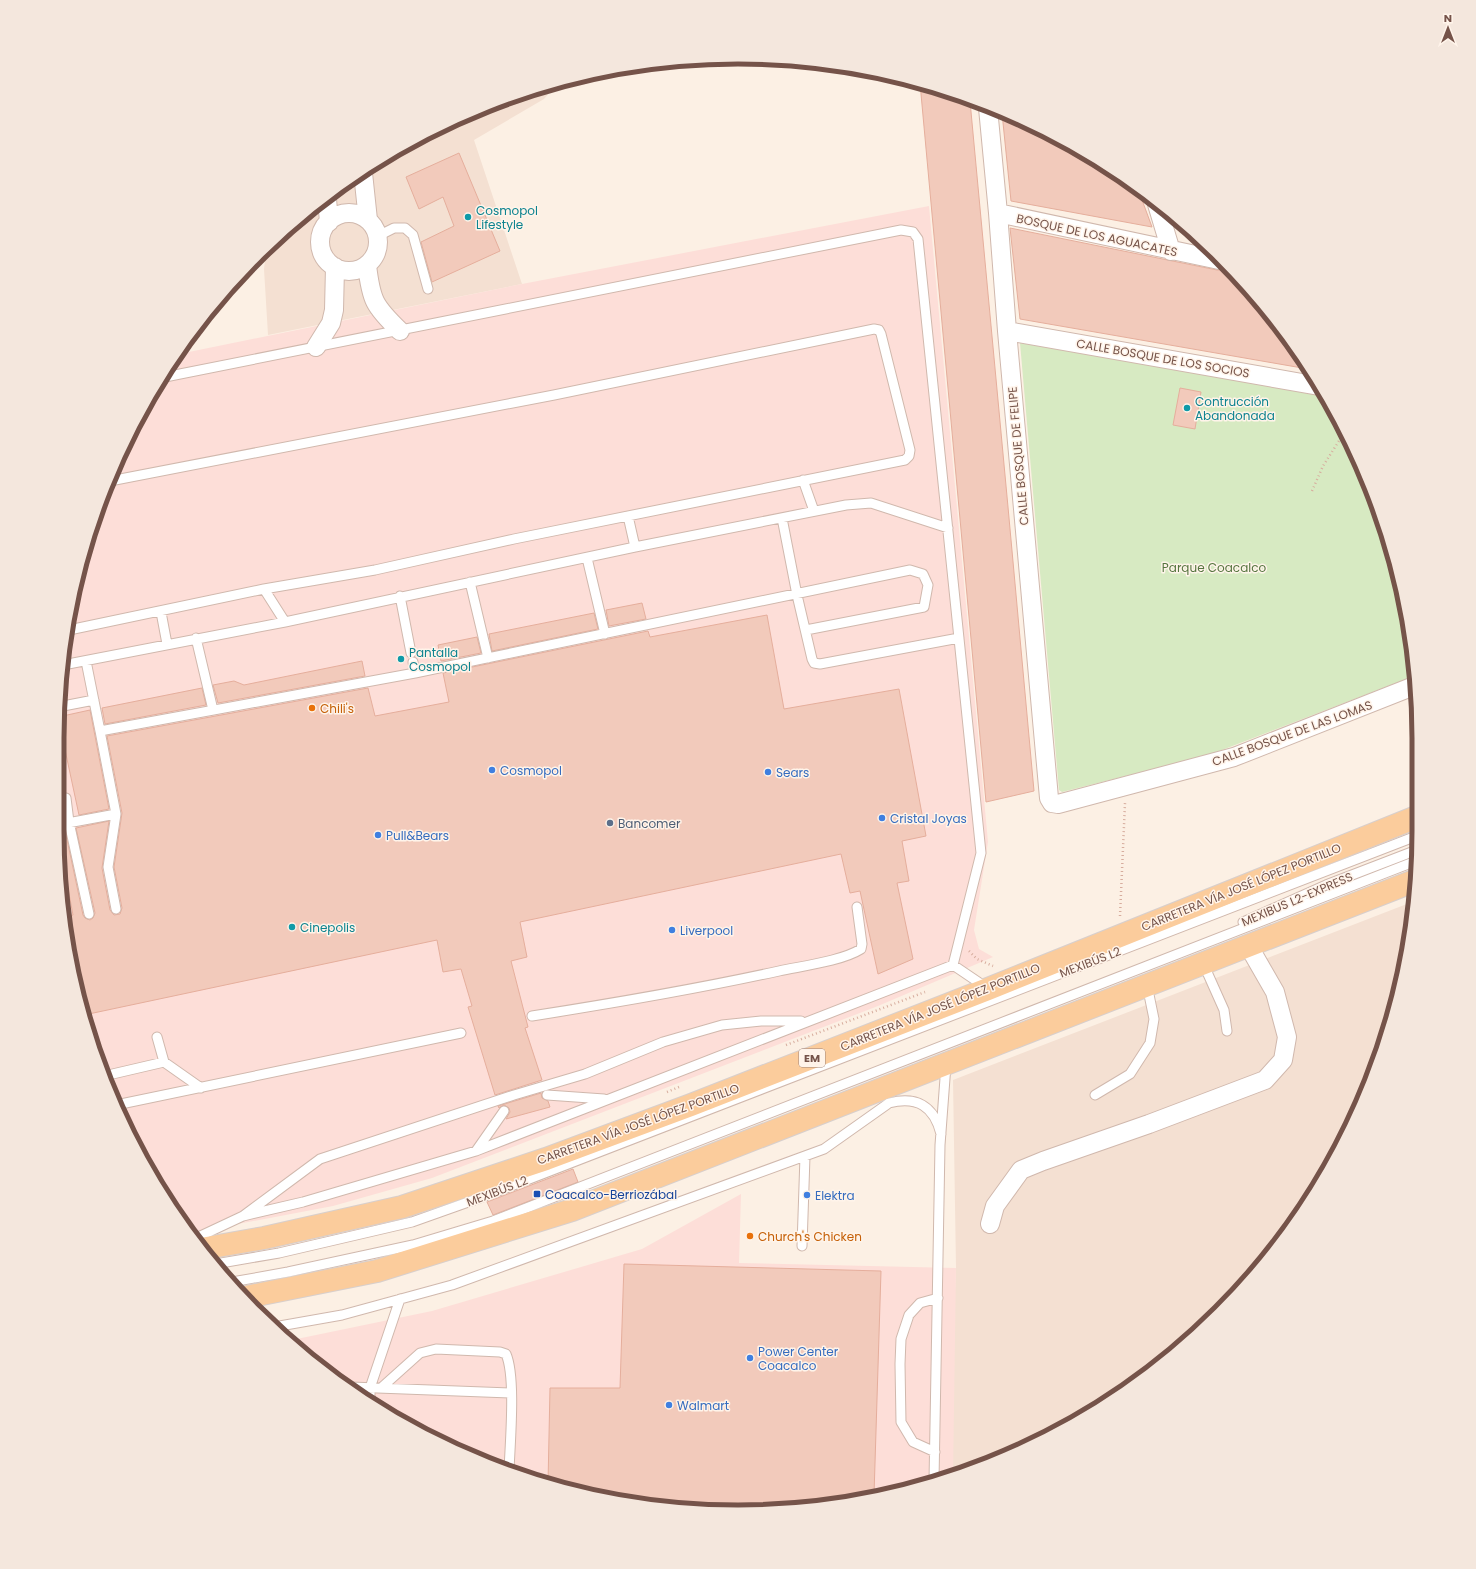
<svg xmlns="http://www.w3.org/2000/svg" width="1476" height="1569" font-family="Poppins,sans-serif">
<rect width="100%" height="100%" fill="#fcf0e4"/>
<path fill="#f4e0d2" d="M557,84l-13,15 -70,41 48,144 -254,51 -4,-66 2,-18 23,-25 109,-78 121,-55z
M1412,902l-6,62 -39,128 -63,118 -54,70 -63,63 -108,78 -122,55 -10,2 9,-210 -3,-188z"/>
<path fill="#fdded8" d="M929,206l59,636 -14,88 5,19 14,8 -115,49 -446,172 -99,28 -143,27 -63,-101 -34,-82 -23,-86 -13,-133 1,-138 22,-131 47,-125 52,-83 343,-70z
M741,1194l-2,69 217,5 -3,209 -126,29 -134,5 -131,-22 -85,-29 -79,-39 -111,-80 145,-30 210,-62z"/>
<path fill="#d7eac2" d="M1020,343l307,53 56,123 30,130 1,27 -205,79 -147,37 -3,-2z"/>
<path fill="#f2cabb" stroke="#e5ae9c" d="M920,83l50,18 38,406 26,284 -48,11z
M1002,113l37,14 99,62 14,38 -141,-26z
M459,153l41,98 -68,31 -11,-40 33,-16 -11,-29 -24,12 -13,-32z
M1010,228l207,42 12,-1 21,20 58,80 -288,-50z
M1180,388l21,4 -6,37 -22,-4z
M642,603l4,16 -37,7 -3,-16z
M594,613l4,16 -106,22 -3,-17z
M767,615l17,94 115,-20 27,147 -24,5 7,40 -12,2 16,76 -35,15 -18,-83 -10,2 -9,-39 -321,68 7,35 -16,4 17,66 -3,1 17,52 -47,15 -27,-88 4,-1 -11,-37 -18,3 -6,-32 -353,75 -14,-51 -5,-47 8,-2 -16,-84 8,-1 18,85 2,3 5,2 3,-2 2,-5 -19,-85 33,-7 -7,47 8,42 4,5 6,-1 2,-6 -8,-41 8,-54 -15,-77 261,-48 7,28 74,-14 -6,-29 205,-42 2,6z
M477,637l4,16 -40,8 -3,-16z
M362,661l3,15 -147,27 -5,-18 21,-4 10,4z
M202,688l4,17 -101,19 -3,-16z
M90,710l19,99 -30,6 -21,-98z
M541,1093l1,5 6,3 2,6 -44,12 4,-7 -1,-4 -5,-3 -5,3 -1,-2z
M573,1169l5,13 -85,33 -6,-13z
M624,1264l257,7 -7,224 -47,11 -134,5 -131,-22 -14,-5 2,-96h70z"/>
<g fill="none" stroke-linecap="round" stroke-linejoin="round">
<defs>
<path id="lane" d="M378,236l16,-8h11l8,7 15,54
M165,377l736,-147 12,2 5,7 63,614 -28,112
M803,480l11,31
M628,516l7,31
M782,518l15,77 15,64 2,4 6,1 139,-26
M587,558l18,76
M470,582l18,76
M264,589l21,33
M400,596l11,57
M161,612l6,32
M69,630l195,-41 111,-19 139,-31 391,-79 4,-4 1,-6 -29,-116 -2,-4 -5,-1 -320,66 -444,86
M196,638l17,72
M86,661l14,70 315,-58
M413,662l2,11 495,-103 13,4 5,11 -4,22 -118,23
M63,665l222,-43 350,-75 211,-42 25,-2 77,25
M58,707l36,-7
M100,731l16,83 -8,53 8,42
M57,800l9,-2 3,24 20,92
M57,825l59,-11
M1243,922l83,-37 91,-35
M1203,963l21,47 3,21
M532,1016c83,-13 165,-27 247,-45 23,-5 63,-10 82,-22l1,-5 -5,-37
M157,1037l7,25
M104,1076l60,-14 37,26
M547,1095l57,4
M1095,1095l35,-21 20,-31 4,-24 -7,-34
M116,1105l345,-72
M476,1151l28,-40
M243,1216l60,-14 173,-51 477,-186 34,23
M194,1239l49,-23 77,-57 194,-64 71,-21 78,-32 59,-17 39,-4h40
M802,1246l3,-90
M215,1264l64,-11 133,-31 76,-27 931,-360
M232,1282l56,-10 125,-27 80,-24 923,-360
M274,1327l68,-12 110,-30 372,-136 65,-46c28,-7 45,3 52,31
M351,1387l160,6
M381,1388l39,-35 16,-4 64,3 6,2c10,23 4,89 3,117
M370,1401v-13l30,-89
M935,1452l-22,-10 -12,-20 -1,-58 1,-25 8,-24 11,-12 18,-5
M934,1481l6,-336 6,-80"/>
<path id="street" d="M988,108l10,105 9,118 42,467 3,5 6,1 176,-47 180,-71
M363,173l5,47
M327,199l2,23
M1156,201l15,50
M998,213l221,47
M320 242a29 29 0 1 1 58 0a29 29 0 1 1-58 0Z
M367,265c4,35 7,41 33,66
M1007,331l312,55
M316,347l15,-24 3,-13 1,-43
M990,1224l5,-18 26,-36 22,-9 106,-37 116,-44 18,-20 4,-23 -12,-45 -27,-47"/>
<path id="primary" d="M201,1249l63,-11 138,-31 144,-48 145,-54 297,-116 431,-173
M246,1297l131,-26 195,-61 842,-329"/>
</defs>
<use href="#lane" stroke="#d0b8ad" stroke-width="11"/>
<use href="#street" stroke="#d0b8ad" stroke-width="20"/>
<use href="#primary" stroke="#d8cfcc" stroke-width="24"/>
<path stroke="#d7ad9e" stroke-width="2.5" stroke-dasharray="1 3" stroke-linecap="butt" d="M1312,491l11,-25 21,-33
M1120,916l5,-113
M969,951l8,8 16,7
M786,1045l139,-53
M667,1092l12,-5"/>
<use href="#lane" stroke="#fff" stroke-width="9"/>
<use href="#street" stroke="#fff" stroke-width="18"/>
<use href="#primary" stroke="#fbcc9c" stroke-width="22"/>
</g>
<g fill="#0f9aa8" stroke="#fff4ea" stroke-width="1.5">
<circle cx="468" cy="217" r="4"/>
<circle cx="1187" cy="408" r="4"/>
<circle cx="401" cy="659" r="4"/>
<circle cx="292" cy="927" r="4"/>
</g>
<g fill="#e8710a" stroke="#fff4ea" stroke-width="1.5">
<circle cx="312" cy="708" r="4"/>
<circle cx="750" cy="1236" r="4"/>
</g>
<g fill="#3f7fe0" stroke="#fff4ea" stroke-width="1.5">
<circle cx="492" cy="770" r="4"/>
<circle cx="768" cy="772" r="4"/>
<circle cx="882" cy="818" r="4"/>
<circle cx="378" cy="835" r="4"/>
<circle cx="672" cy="930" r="4"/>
<circle cx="807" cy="1195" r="4"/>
<circle cx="750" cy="1358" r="4"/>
<circle cx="669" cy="1405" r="4"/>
</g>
<circle fill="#5c6f8a" stroke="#fff4ea" stroke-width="1.5" cx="610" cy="823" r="4"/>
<rect fill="#1a4fb4" stroke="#fff4ea" stroke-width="1.5" x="533" y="1190" width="8" height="8" rx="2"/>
<g text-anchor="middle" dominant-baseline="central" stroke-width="3" stroke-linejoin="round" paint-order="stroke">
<rect fill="#fff4ea" stroke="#9e8379" stroke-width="1" x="799" y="1049" width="26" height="18" rx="3"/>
<g font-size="11" font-weight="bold" fill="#755349">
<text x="812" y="1058">EM</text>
</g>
<g font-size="12" fill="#0d838f" stroke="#fff4ea" text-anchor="start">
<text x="476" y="210">Cosmopol<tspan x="476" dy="14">Lifestyle</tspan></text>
<text x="1195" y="401">Contrucción<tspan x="1195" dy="14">Abandonada</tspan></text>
<text x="409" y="652">Pantalla<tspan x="409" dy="14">Cosmopol</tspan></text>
<text x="300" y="927">Cinepolis</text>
</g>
<g font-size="12" fill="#755349" stroke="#fff4ea">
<text transform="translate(1097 235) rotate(12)">BOSQUE DE LOS AGUACATES</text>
<text transform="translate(1163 358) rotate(10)">CALLE BOSQUE DE LOS SOCIOS</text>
<text transform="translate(1018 456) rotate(-95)">CALLE BOSQUE DE FELIPE</text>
<text transform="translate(1292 733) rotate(-20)">CALLE BOSQUE DE LAS LOMAS</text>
<text transform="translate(1241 887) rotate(-22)">CARRETERA VÍA JOSÉ LÓPEZ PORTILLO</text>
<text transform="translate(1297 899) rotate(-23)">MEXIBUS L2-EXPRESS</text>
<text transform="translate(1090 962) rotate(-21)">MEXIBÚS L2</text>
<text transform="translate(940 1007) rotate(-22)">CARRETERA VÍA JOSÉ LÓPEZ PORTILLO</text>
<text transform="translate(638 1124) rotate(-20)">CARRETERA VÍA JOSÉ LÓPEZ PORTILLO</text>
<text transform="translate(497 1191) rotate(-21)">MEXIBÚS L2</text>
</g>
<g font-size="12" fill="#56753f" stroke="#fff4ea">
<text x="1214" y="567">Parque Coacalco</text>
</g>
<g font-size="12" fill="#c56008" stroke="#fff4ea" text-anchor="start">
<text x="320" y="708">Chili's</text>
<text x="758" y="1236">Church's Chicken</text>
</g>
<g font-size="12" fill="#366cbe" stroke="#fff4ea" text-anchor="start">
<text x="500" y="770">Cosmopol</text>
<text x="776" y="772">Sears</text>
<text x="890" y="818">Cristal Joyas</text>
<text x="386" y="835">Pull&amp;Bears</text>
<text x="680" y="930">Liverpool</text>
<text x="815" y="1195">Elektra</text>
<text x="758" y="1351">Power Center<tspan x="758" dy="14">Coacalco</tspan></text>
<text x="677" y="1405">Walmart</text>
</g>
<g font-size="12" fill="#4e5e75" stroke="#fff4ea" text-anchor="start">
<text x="618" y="823">Bancomer</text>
</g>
<g font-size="12" fill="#164399" stroke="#fff4ea" text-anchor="start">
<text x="545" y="1194">Coacalco-Berriozábal</text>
</g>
</g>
<path d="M0 0H1476V1569H0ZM738 64H738A674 674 0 0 1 1412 738V831A674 674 0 0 1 738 1505H738A674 674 0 0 1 64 831V738A674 674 0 0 1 738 64Z" fill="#f4e7dd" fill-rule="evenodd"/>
<path fill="none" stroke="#755349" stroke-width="5" d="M738 64H738A674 674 0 0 1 1412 738V831A674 674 0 0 1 738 1505H738A674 674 0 0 1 64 831V738A674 674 0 0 1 738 64Z"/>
<g transform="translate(1448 28)" stroke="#fff4ea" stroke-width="3" paint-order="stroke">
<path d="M0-3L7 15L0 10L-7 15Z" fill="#755349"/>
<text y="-6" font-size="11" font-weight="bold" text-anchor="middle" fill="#755349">N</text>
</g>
</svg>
